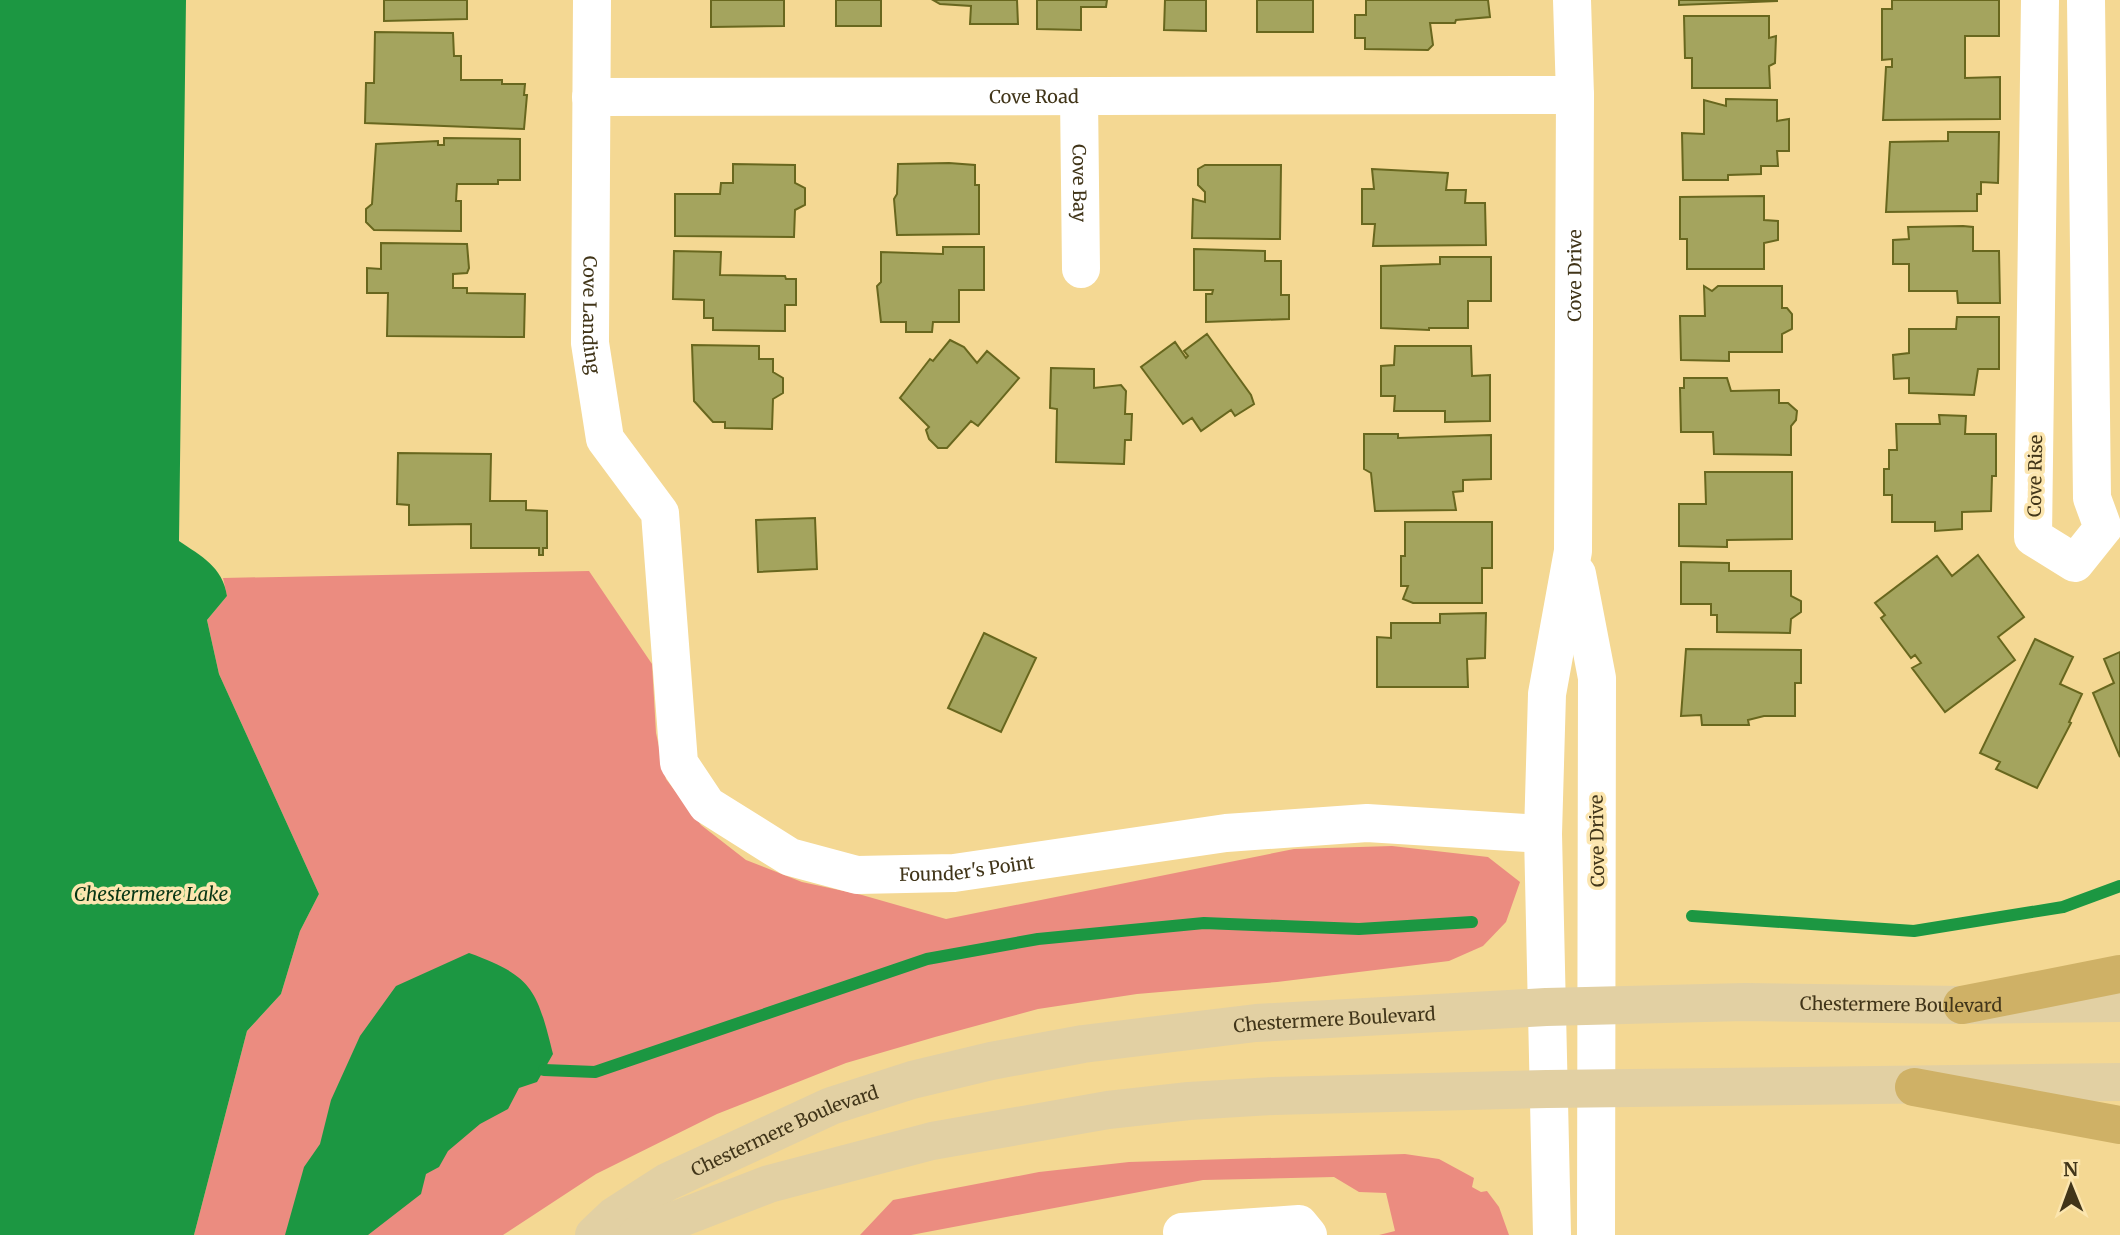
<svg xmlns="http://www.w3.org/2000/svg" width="2120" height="1235" font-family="Merriweather,serif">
<rect width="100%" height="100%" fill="#f4d893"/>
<path fill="#eb8c80" d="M589,571l63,93 4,69 10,46 35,46 45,35 56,22 60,13 84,24 348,-70 98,-3 96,11 32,25 -14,40 -23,24 -34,15 -172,21 -140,12 -99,15 -103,28 -89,26 -129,51 -121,60 -93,61h-309l53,-204 34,-37 19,-63 19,-37 -100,-220 -12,-54 20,-24 -4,-18z
M1405,1154l34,5 35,19 -2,9 9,5 6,-1 12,16 10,28h-130l16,-4 -9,-38 -27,-1 -25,-15 -131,3 -292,55h-51l33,-35 146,-28 90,-10z"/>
<path fill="#1c9742" d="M0,0h186l-7,541c22,15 44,26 48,55l-20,24 12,54 100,220 -19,37 -19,63 -34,37 -53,204h-194z
M469,953c64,23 68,37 84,101l-16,28 -18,6 -11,21 -28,15 -32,27 -9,16 -13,7 -5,20 -53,41h-83l19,-68 16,-23 11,-44 29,-64 36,-50z"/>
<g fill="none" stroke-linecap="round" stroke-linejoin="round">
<path stroke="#1c9742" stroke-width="12" d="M1692,916l222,15 149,-24 57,-21
M544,1070l51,2 332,-113 111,-20 166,-16 155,6 113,-7"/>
</g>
<path fill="#a4a45e" stroke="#68671e" stroke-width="2" d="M384,0h83v19l-83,2z
M711,0h73v26l-73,1z
M836,0h45v26h-45z
M933,0h84l1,24h-48l1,-18 -31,-2z
M1037,0h70l-1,7h-25v23l-44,-1z
M1165,0h41v31l-42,-1z
M1257,0h56v32h-56z
M1366,0h122l2,17 -34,3 -1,3h-25l3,22 -5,5 -63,-1v-11h-10v-23h11z
M1679,0h98v1l-98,4z
M1892,0h107v36h-34v42l35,-1v42l-117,1 3,-53h6v-8l-10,1v-51h10z
M1684,16h85v22l7,-2 -1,27 -6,3 1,22h-78v-30h-7z
M375,32l78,1 1,23h7v24h41v4h23l-1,11h3l-3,34 -159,-6 1,-40h8z
M1726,99l51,1v21l12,-2v32h-12l1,15h-17v8l-33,1v5h-45l-1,-47 22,1v-34l22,6z
M1948,132h51l-1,51 -17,-1v12h-4v17l-91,1 4,-70 58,-1z
M444,138l76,1v41h-22v4h-41l-1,17h5v30l-87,-1 -8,-8v-13l6,-5 4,-60 62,-3v4h6z
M949,163l26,2v20h4v49l-82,1 -3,-36 3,-5 1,-30z
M733,164l62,1v18l10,5v17l-10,5 -1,27 -119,-1v-42h45l1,-11h12z
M1205,165h76l-1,74 -88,-1 1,-39 12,3v-10l-7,-7v-16z
M1372,169l76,4 -2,17h20l-1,13h20l1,42 -113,1 2,-22h-13v-35h12z
M1764,196v24l14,1v19l-14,3v26h-77v-30h-7v-42z
M1963,226l10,1v24h26l1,52h-42l-1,-12h-48v-27h-16v-24l16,-1 -1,-12z
M381,243l86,1 2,24 -2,5 -14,1v14h14v5l58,1 -1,43 -137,-1 1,-43h-21v-25l14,1z
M943,247h41v43h-25v32h-26l-1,10h-26v-10h-25l-4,-36 4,-4v-30l62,2z
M1194,249l71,2v10h16v34h8v24l-83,3v-28h6l1,-4h-19z
M674,251l47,1 -1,23 65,1 1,3h10v26h-11v26l-72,-1v-12h-9v-18l-31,-1z
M1440,257h51v44h-23v27h-39v2l-48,-2v-62l59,-2z
M1704,286l8,5 6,-5h64v22h5l5,6v15l-10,5v18h-53v9l-48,-1 -1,-44h25z
M1957,317h42v52h-21l-4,26 -65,-2v-15l-15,1 -1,-24 16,-2v-24h47z
M1207,334l44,61 3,9 -19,12 -4,-6 -30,21 -9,-13 -9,6 -42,-57 34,-25 11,16 2,-2 -4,-5z
M950,340l14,7 13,16 10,-12 32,27 -41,48 -7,-5 -24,27h-9l-9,-9 -3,-9 3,-3 -29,-29 30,-39 3,2z
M692,345l67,1v13h14v13l10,6v15l-10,6 -1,30 -47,-1v-6h-12l-19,-21z
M1395,346h76l1,30 18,-1v46l-45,1v-11h-51l1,-15h-14v-30l13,-1z
M1051,368l43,1v19l27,-3 5,6 -1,23h7l-1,26h-6l-1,24 -68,-2 1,-53 -7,-1z
M1684,378h43l4,13 48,-1v13h9l9,8 -1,9 -5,6v29l-77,-1 -1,-22h-32l-1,-44h4z
M1939,415l27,1 -1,18h31v42h-4l-1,35 -29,1v17l-27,2v-9h-43v-27h-8v-26h5v-19h8l-1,-26h44z
M1364,434h34v4l93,-3v44l-28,1v11l-10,1 3,18 -81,1 -4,-38 -7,-4z
M398,453l93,1 -1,47h36v9l21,1v37h-4v7h-4v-7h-68v-24l-62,1v-20l-12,-1z
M1705,472h87v67l-65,1v7l-48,-1v-42h27z
M815,518l2,51 -59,3 -2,-52z
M1405,522h87v46h-10v35h-69l-10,-4 5,-13h-7v-30h4z
M1978,555l46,62 -26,20 17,23 -70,52 -33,-44 9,-5 -6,-8 -4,3 -30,-40 4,-3 -10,-12 62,-47 15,20z
M1681,562l48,1v8h62v25l10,5v11l-10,7 -1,14 -73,-1v-17h-6v-11h-30z
M1486,613l-1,45 -18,1 1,28h-91v-50l14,1v-15h49v-9z
M984,633l52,25 -35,74 -53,-24z
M2035,639l38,18 -13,27 22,10 -13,28 2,1 -34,65 -41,-19 4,-7 -20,-9z
M1686,649l115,1v33h-6v33h-31l-16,4 1,5h-47l-1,-10 -20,1z
M2120,652v105l-27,-64 21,-10 -10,-24z"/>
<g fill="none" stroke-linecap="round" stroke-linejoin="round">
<g stroke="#fff" stroke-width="38">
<path id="s1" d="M592,0l-2,343 15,96 55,74 19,250 28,42 83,52 67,18 97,-2 272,-40 141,-10 176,11"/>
<path d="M2040,0l-7,537 42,26 28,-35 -11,-30 -6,-498"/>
<path id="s2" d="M591,97l984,-2"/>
<path id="s3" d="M1079,97l2,172"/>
<path d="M1577,574l20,104 -1,557"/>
<path d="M1183,1235l-1,-3 117,-8 9,11"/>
<path id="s4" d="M1552,1235l-9,-401 4,-140 26,-143 2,-456 -3,-95"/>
</g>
<g stroke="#e2d0a3" stroke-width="38">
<path id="s5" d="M594,1235l20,-19 53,-34 164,-76 81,-26 79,-19 92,-17 173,-21 290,-16 199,-5 217,3 158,-2"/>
<path d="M637,1235l132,-51 163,-43 176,-31 81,-9 84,-5 274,-7 573,-7"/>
</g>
<path stroke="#cfb166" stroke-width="38" d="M1962,1005l158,-31
M1914,1087l206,38"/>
</g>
<g text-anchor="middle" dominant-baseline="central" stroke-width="7" stroke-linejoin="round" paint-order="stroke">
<g font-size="18" fill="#413519" stroke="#fce6af">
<text stroke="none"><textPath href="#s2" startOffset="443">Cove Road</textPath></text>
<text stroke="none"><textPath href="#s3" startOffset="86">Cove Bay</textPath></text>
<text stroke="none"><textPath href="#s4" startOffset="962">Cove Drive</textPath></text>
<text stroke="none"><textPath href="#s1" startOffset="315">Cove Landing</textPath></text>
<text transform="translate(2035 476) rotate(-89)">Cove Rise</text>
<text transform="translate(1597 841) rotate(-91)">Cove Drive</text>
<text stroke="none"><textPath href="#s1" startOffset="1111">Founder's Point</textPath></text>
<text stroke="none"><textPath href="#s5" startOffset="1351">Chestermere Boulevard</textPath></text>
<text stroke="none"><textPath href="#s5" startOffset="784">Chestermere Boulevard</textPath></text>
<text stroke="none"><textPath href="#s5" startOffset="219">Chestermere Boulevard</textPath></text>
</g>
<g font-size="19" font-style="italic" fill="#083715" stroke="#fce6af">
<text x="151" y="894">Chestermere Lake</text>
</g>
</g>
<g transform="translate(2071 1186) rotate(359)" stroke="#fce6af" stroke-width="5" paint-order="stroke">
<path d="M0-5L12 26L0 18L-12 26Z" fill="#413519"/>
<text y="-10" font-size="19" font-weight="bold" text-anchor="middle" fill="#413519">N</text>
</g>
</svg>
